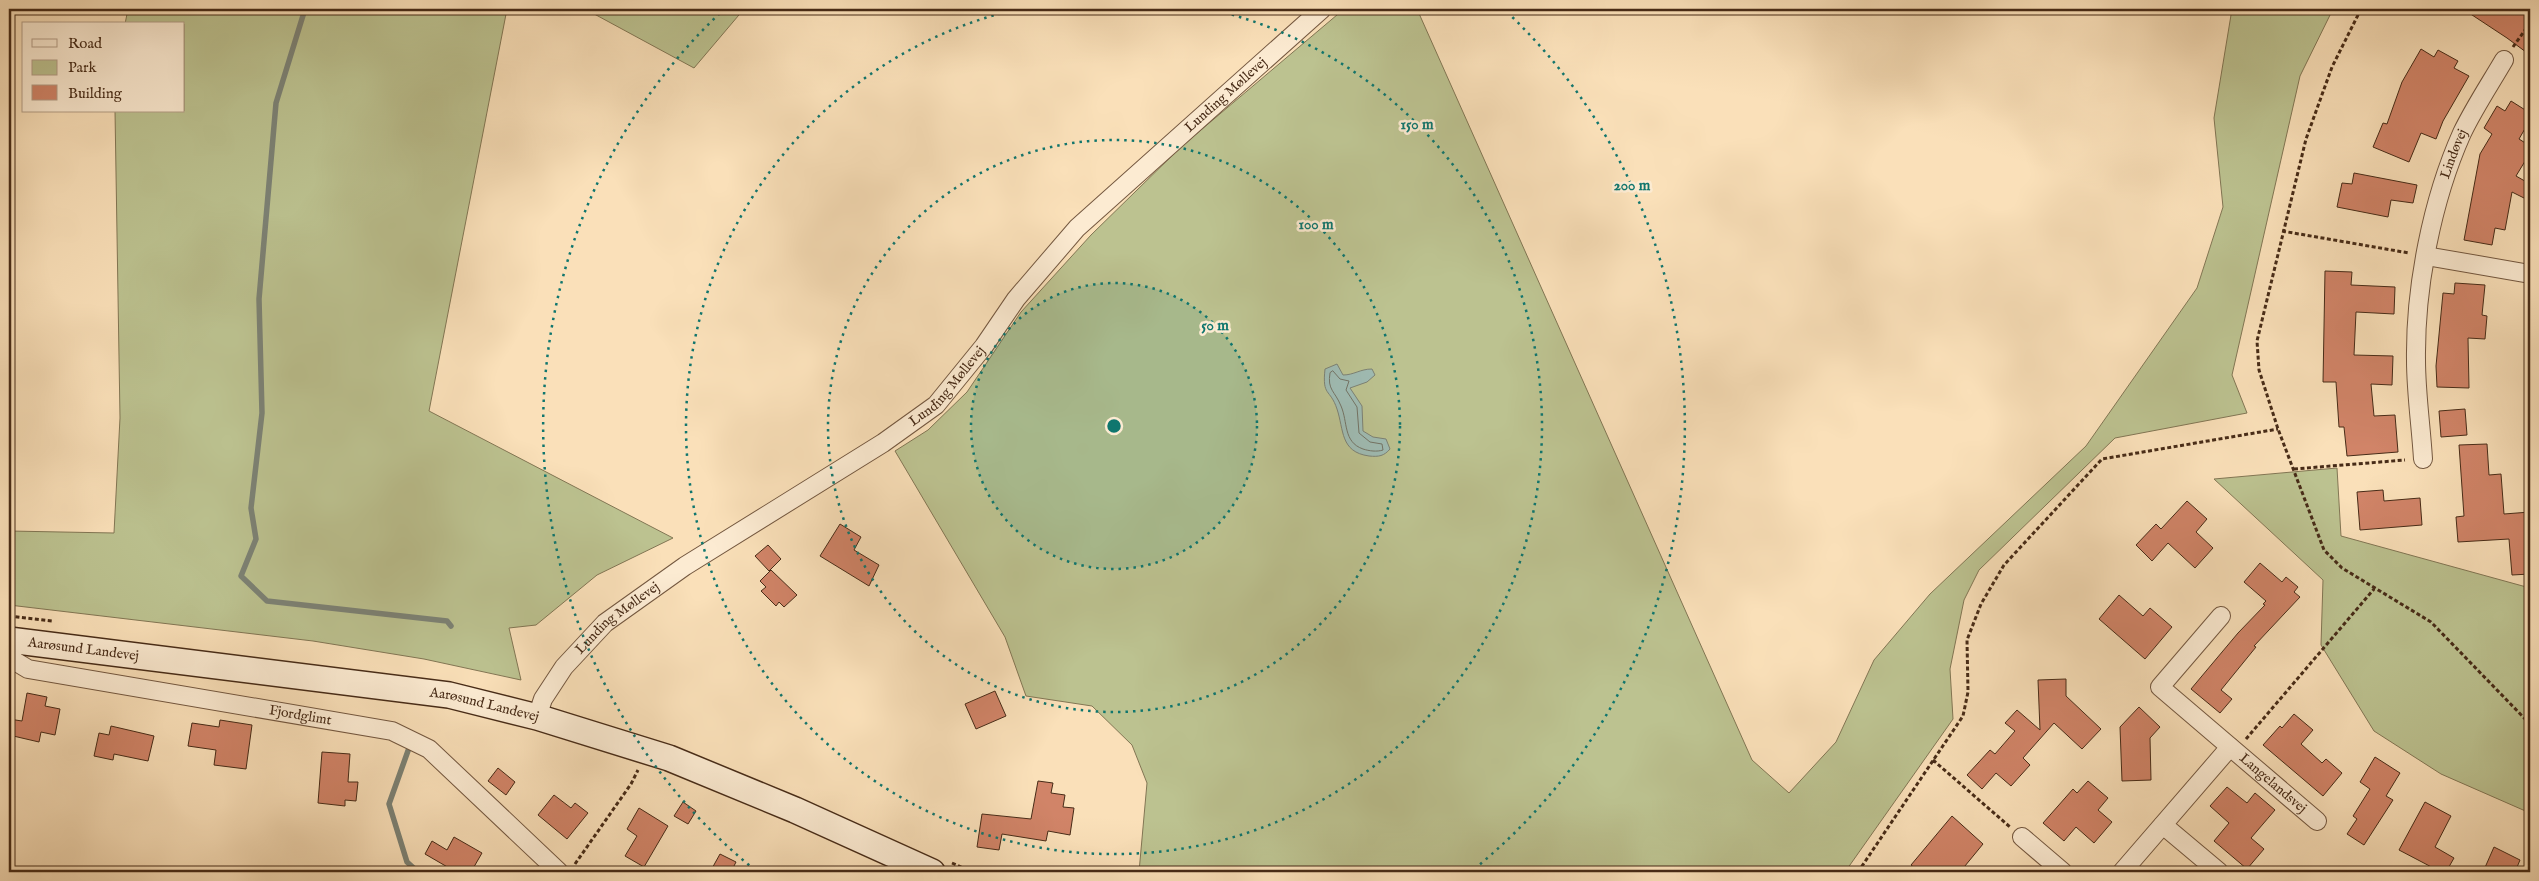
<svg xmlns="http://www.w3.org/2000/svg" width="2539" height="881" font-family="'IM FELL English',serif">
<rect width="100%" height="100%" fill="#fae0b9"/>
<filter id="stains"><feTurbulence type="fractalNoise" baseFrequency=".004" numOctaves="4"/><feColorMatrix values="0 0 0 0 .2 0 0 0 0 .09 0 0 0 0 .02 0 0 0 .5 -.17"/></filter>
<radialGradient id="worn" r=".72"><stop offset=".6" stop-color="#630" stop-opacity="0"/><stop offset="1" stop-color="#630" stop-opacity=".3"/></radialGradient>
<path fill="#bcc290" stroke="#827654" d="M128,9h379l-78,402 244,127 -76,37 -61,50 -27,3 12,52 -97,-21 -111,-18 -304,-36v-74l105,2 6,-115 -5,-307h69v-87h-59z
M585,9h159l-50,59z
M1344,9h73l335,751 37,33 47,-51 38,-82 56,-66 156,-148 111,-158 26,-81 -9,-89 18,-109h101l-33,67 -68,299 15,38 -132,25 -136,132 -15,30 -14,69 3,50 -108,153h-706l8,-89 -15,-38 -40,-39 -66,-10 -21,-59 -110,-186 33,-21 39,-38 54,-80 70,-77 91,-89z
M2530,308v100l-5,-29z
M2337,468l4,68 189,52v225l-89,-39 -67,-43 -53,-86 2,-65 -109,-101z"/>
<path fill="#9fbcb4" stroke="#7c8275" d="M1337,364l6,11c11,0 17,-6 29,-6l3,6 -8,7 -17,6 12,18 1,25 10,6 13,2 4,10c-6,7 -11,8 -21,7 -29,-4 -25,-26 -32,-47 -7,-21 -15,-12 -12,-40z"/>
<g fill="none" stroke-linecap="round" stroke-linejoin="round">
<path stroke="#737466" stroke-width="1" d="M1333,371l7,8 9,2 -3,9 11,17 2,26 11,9 12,2 1,6c-6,2 -14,1 -20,-1 -20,-7 -15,-27 -22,-43 -6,-15 -14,-16 -11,-33z"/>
<path stroke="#7c8275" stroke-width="5.5" d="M305,9l-29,94 -17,196 3,114 -11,95 5,31 -15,37 26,25 180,20 4,5
M409,748l-20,56 18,58 11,10"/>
</g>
<path fill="#d18468" stroke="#472b17" d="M2463,9h67v46l-23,-17z
M2421,49l13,8 4,-7 20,11 -4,7 15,8 -26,45 -7,18 -15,-6 -12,29 -36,-15 10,-24 4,1 15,-42z
M2511,101l19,12v7l-11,19 11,7v7l-14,23 14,8v17l-18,-9 -7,38 -10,-2 -3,17 -28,-5 16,-86 12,-20 -8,-6 13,-22 8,5z
M2354,173l63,12 -4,18 -22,-3 -3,17 -51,-10 5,-24 10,1z
M2325,271l27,1 -1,13 44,2 -1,27 -38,-2 -2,43 39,1 -1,29 -21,-1 3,32 21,-1 3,37 -51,4 -3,-29h-5l-3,-45h-13z
M2455,283l30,2 -3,30 5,1 -2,23 -17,-1 1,50 -32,-1 -1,-21 7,-73 11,1z
M2465,409l2,26 -26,2 -2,-26z
M2487,444l2,31 12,-1 3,40 26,-2v62l-18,1 -3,-36 -51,3 -2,-25 8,-1 -5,-71z
M2383,490l1,11 36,-3 2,27 -62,5 -3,-38z
M2187,501l20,18 -11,13 17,16 -18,20 -27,-25 -16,18 -16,-16 20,-21 5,5z
M840,524l21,13 -7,13 25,15 -10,21 -49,-30z
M768,545l13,14 -12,12 -14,-15z
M2260,563l22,19 4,-5 12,10 -4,5 6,5 -46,49 2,1 -35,43 11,9 -12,14 -29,-24 47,-56 27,-28 -2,-1 3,-3 -22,-19z
M771,570l26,25 -13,12 -5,-5 -3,4 -15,-15 5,-4 -6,-6z
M2119,595l24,21 7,-8 22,19 -27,32 -46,-40z
M2066,679v17l35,33 -19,20 -28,-26 -31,35 7,7 -19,21 -15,-13 -14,16 -15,-14 23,-25 5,4 20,-23 -10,-8 12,-13 23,20 -2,-50z
M995,691l11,25 -30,13 -11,-25z
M27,693l20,4 -2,9 15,3 -5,26 -14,-3 -2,10 -30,-7v-16l13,2z
M2139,707l21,20 -10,11 1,42 -29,1 -2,-54z
M2294,714l19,16 -12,14 21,19 4,-4 16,14 -19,23 -60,-51 17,-19 2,2z
M220,720l32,5 -6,44 -32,-4 2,-15 -28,-4 4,-23 27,4z
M111,726l43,10 -6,25 -34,-7 -1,6 -19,-4 5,-23 10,2z
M322,752l28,2 -2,28h10l-2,19 -11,-1v6l-27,-3z
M2375,757l25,16 -14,23 7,4 -29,45 -17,-11 10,-15 -4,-3 17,-27 -10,-7z
M498,768l17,14 -9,13 -18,-14z
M1038,781l15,2 -2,10 14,2 -2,12 11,1 -4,27 -22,-4 -2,10 -44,-7 -3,16 -22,-3 5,-33 49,5z
M2088,781l20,17 -10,12 14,12 -18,21 -18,-16 -12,14 -21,-18 30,-34 4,4z
M2227,787l20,16 8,-10 20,17 -24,28 13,11 -17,20 -33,-28 15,-18 -19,-17z
M554,795l17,13 4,-5 13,10 -21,26 -29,-24z
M683,802l13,9 -8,13 -14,-8z
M2425,802l26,14 -16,31 19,11 -8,14h-5l-42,-22z
M639,808l29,18 -24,41 -19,-11 12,-20 -10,-7z
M1952,816l31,28 -23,28h-40l-9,-7z
M454,837l28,16 -11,19h-15l-31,-18 7,-13 15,9z
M2494,847l26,13 -5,12h-32z
M720,854l16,8 -5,10h-21z"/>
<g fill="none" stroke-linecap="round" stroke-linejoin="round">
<defs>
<g id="street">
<path d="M2426,256l104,18"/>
<path id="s1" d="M2423,459c-2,-33 -7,-66 -7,-99 -1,-73 16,-160 46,-227 12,-25 28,-49 42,-73"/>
<path id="s2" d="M2221,616l-61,71 157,134"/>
<path id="s3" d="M9,640l4,20 15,9 364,62 37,18 130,123"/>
<path id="s4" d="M537,717l6,-18 21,-32 41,-44 80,-57 198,-123 53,-38 48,-59 32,-47 61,-71 245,-219"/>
<path d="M2163,825l56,47"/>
<path d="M2022,837l41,35"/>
<path d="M2122,872l108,-125"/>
</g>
<g id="secondary">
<path id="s5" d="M9,640l440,55 88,22 132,41 126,52 137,62"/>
</g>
</defs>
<use href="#street" stroke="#745840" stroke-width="20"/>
<use href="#secondary" stroke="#472b17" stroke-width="28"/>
<path stroke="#472b17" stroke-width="3" stroke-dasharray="4 2.5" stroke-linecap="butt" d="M2361,9l-29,58 -26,72 -49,202 2,29 19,59 46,121 18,18 89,54 99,102
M2513,47l17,-24
M2282,231l127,22
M2294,469l111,-9
M9,616l43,5
M2246,739l128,-150
M1933,760l77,67
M952,863l20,9
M575,864l56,-80 7,-14
M1858,872l105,-156 5,-24 -1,-52 14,-36 23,-39 98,-106 176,-30"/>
<use href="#street" stroke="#fcebd2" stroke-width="18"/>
<use href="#secondary" stroke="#fcebd2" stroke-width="25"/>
</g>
<circle cx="1114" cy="426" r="143" fill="#0f766e" fill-opacity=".12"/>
<g fill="none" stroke="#0f766e" stroke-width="2.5" stroke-dasharray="2.5 5">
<circle cx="1114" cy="426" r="143"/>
<circle cx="1114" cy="426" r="286"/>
<path d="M1210 9A428 428 0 1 1 1018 9"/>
<path d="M755 870A571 571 0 0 1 721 12M1507 12A571 571 0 0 1 1473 870"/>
</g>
<g text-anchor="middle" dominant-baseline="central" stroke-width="5" stroke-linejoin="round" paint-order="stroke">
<g font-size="14" fill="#472b17" stroke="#fcebd2">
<text stroke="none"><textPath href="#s4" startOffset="940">Lunding Møllevej</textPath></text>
<text stroke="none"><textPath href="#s1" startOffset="310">Lindøvej</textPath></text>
<text stroke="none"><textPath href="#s4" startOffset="535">Lunding Møllevej</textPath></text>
<text stroke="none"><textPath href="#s4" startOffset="130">Lunding Møllevej</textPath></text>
<text stroke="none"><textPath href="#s5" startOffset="75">Aarøsund Landevej</textPath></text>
<text stroke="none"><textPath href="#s5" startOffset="480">Aarøsund Landevej</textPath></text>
<text stroke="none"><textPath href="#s3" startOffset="314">Fjordglimt</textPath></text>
<text stroke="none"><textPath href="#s2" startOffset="242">Langelandsvej</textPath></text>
</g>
</g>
<circle cx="1114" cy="426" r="8" fill="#0f766e" stroke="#fcebd2" stroke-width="2.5"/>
<g font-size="15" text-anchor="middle" font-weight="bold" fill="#0f766e" stroke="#fcebd2" stroke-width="5" stroke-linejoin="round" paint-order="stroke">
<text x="1417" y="129">150 m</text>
<text x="1632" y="190">200 m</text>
<text x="1316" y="229">100 m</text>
<text x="1215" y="330">50 m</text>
</g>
<rect width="2539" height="881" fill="none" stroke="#fae0b9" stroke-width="30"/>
<rect x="10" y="10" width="2519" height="861" fill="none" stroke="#472b17" stroke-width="2.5"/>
<rect x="15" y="15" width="2509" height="851" fill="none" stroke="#472b17"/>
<rect x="22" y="22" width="162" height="90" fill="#fcebd2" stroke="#b49e87"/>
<rect x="32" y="39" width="25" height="8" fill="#fcebd2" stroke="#b49e87"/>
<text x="68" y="48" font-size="15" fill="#472b17">Road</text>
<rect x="32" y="60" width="25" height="15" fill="#bcc290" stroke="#b49e87"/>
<text x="68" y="72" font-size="15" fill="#472b17">Park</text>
<rect x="32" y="85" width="25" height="15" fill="#d18468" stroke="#b49e87"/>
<text x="68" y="98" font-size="15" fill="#472b17">Building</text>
<rect width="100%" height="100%" filter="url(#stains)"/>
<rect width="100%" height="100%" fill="url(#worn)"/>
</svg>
